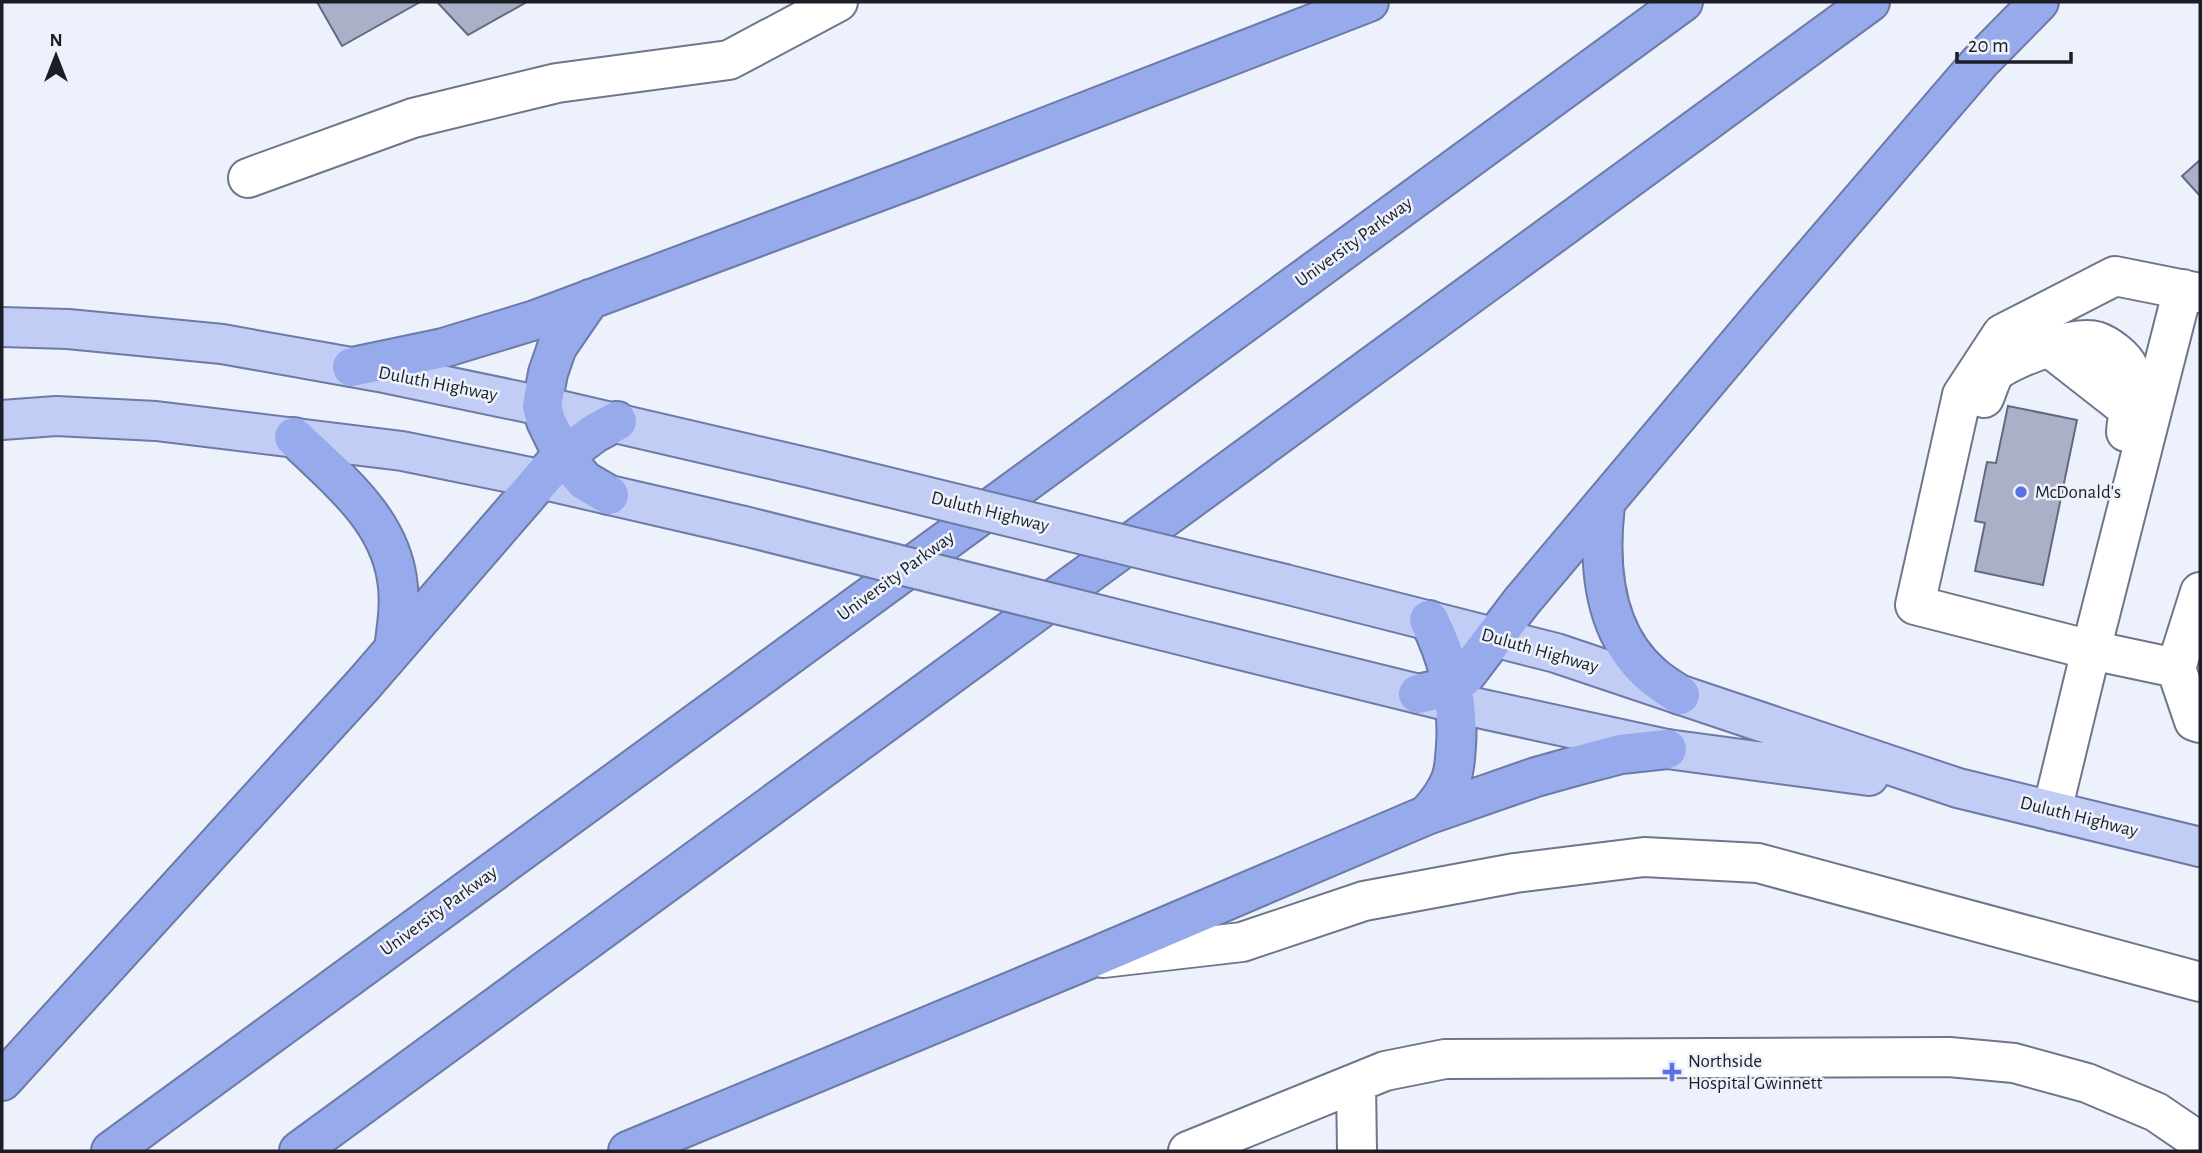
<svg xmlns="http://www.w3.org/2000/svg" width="2202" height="1153" font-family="'Alegreya Sans',sans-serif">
<rect width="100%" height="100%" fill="#edf1fb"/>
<path fill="#a9b0c7" stroke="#63697e" stroke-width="2" d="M317,2h103l-78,44z
M437,2h87l1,1 -57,32z
M2200,160v36l-18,-20z
M2008,406l69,14 -34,165 -68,-14 10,-48 -10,-2 12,-59 9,1z"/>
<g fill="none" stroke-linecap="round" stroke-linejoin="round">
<defs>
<path id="minor" d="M248,178l165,-60 144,-35 172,-23 109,-58
M2050,348l78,61
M1984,398c4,-8 7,-23 14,-28 17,-13 78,-35 98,-29 12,4 28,16 33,27 8,16 -2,46 -3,64
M2200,592l-24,76 18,53 6,2
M2176,668l-85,-18 -176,-45 47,-210 40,-61 113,-58 85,17
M2052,811l39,-161 92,-361
M1103,958l139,-16 122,-41 151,-28 129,-16 114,6 442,119
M1356,1084l1,67
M1188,1151l197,-80 60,-12 504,-2 65,6 73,20 69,29 44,30"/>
<path id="major" d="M2,327l66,2 154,15 157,28 163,34 276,64
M2,420l54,-4 100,5 246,30 138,28 204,47
M1285,584l271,69 402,135 242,59
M1208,642l247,61 212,46 202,27"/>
<path id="highway" d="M590,299l-33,48 -9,26 -6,33 4,15 17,35 22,25 24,14
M352,367l91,-19 92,-28 382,-143 452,-175
M294,437c41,40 94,80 103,142 4,23 0,47 -3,70
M1605,505c-7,60 -2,129 48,171 8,7 18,13 27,19
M1418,694l35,-8 12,-10 57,-75 250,-297 208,-242 59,-60
M1427,815c10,-11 19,-22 24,-36 4,-10 4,-22 5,-33 3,-45 -7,-86 -27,-126
M2,1081l361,-396 193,-223 39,-29 22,-12
M111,1151l1572,-1149
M299,1151l1571,-1149
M628,1151l459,-191 340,-145 109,-38 43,-12 42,-11 46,-5"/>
</defs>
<use href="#minor" stroke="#6f768b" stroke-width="42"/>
<use href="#major" stroke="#6c7aa7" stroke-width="42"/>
<use href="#highway" stroke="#6c7aa7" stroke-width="42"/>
<use href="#minor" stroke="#fff" stroke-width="38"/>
<use href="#major" stroke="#c1cdf4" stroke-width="38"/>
<use href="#highway" stroke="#97abec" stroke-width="38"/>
<defs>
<path id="major-bridge" d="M818,470l467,114
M744,526l464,116"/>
</defs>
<use href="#major-bridge" stroke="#6c7aa7" stroke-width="42" stroke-linecap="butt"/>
<use href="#major-bridge" stroke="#c1cdf4" stroke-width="38"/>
</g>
<g fill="#5972e8" stroke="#edf1fb" stroke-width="2.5">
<circle cx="2021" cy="492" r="7"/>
<path d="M1668.5 1061.5h7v7h7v7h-7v7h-7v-7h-7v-7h7z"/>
</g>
<g text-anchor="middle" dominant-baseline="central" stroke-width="5" stroke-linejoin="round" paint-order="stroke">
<g font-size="19" fill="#1b1e26" stroke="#edf1fb">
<text transform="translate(1354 242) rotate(-36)">University Parkway</text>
<text transform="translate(438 384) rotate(11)">Duluth Highway</text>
<text transform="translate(990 512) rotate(14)">Duluth Highway</text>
<text transform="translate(896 576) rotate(-36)">University Parkway</text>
<text transform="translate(1540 651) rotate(16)">Duluth Highway</text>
<text transform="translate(2079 817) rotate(14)">Duluth Highway</text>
<text transform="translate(439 911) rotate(-36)">University Parkway</text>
</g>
<g font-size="19" fill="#1b1e26" stroke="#edf1fb" text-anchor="start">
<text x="2035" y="492">McDonald's</text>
<text x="1688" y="1061">Northside<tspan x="1688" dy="22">Hospital Gwinnett</tspan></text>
</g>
</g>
<rect width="2202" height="1153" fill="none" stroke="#1b1e26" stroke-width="7"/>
<g transform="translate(56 56)" stroke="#edf1fb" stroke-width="5" paint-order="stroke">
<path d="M0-5L12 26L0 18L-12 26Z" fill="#1b1e26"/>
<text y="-10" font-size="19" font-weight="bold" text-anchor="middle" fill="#1b1e26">N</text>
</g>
<path d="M1957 52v10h114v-10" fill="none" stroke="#1b1e26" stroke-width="3.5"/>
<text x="1968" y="52" font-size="21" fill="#1b1e26" stroke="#edf1fb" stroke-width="5" paint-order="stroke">20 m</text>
</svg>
